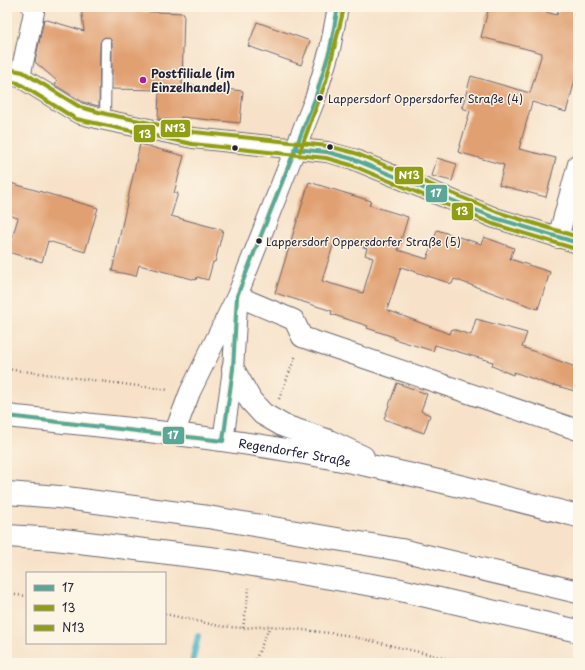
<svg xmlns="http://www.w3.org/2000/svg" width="585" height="670" font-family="'Playpen Sans',sans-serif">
<rect width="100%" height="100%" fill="#fcf5e5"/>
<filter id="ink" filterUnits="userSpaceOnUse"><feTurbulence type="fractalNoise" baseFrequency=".025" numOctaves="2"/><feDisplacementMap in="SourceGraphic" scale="8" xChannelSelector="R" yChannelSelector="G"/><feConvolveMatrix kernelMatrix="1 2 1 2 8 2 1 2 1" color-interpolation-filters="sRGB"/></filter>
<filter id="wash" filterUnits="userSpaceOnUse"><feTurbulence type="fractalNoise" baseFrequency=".012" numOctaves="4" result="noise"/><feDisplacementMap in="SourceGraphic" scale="16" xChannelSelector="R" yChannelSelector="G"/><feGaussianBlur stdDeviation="0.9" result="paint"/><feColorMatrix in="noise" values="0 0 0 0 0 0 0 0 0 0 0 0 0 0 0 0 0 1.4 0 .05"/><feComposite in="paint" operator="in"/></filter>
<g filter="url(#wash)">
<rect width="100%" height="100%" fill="#f7e2c9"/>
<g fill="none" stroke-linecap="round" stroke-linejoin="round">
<path stroke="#45b1c2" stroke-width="6" d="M192,663l6,-27"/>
</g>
<g id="blocks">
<path fill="#e1a072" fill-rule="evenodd" d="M81,7h51v4l52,2 -2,71 61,7 -3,32 -59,-6 -1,4 -22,-2 1,-29 -47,-1v-46l-1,-3 -5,-3 -3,1 -3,5 -1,63 -16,-4 -28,-17 2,-4 -22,-19 9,-43 40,12z
M489,7h38l30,8 2,-8h19v63l-12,42 -34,-10 -13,47 37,9 -10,39 -47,-12 5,-20 -46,-13 12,-41 -8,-3 9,-32 59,17 12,-40 -61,-16z
M257,22l53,19 -9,24 -53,-19z
M140,144l44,12 -10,37h4l-7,23 52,14 -8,32h-2l-5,18 -11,-3 -1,3 -57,-15 -3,11 -24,-5z
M437,158l20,6 -5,17 -20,-5z
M7,182l91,26 -13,44 -37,-11 -6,21 -34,-10 10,-34 -11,-4z
M309,182l62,19 -2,4 39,12 -10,33 29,9 10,-29 44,14 3,-7 30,11 -4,11 40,13 -12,37 -84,-30 -2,5 -51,-17 -14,43 63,24 2,-5 19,6 5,-16 51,14 -5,14 56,21v24l-24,-7 -1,1 -39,-14 -1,3 -21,-9 1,-4 -58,-17 -2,6 -39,-12v-2l-27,-9 1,-2 -37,-12 1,-3 -57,-18zM335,239l32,9 -2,7 8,3 -10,35 -41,-12z
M397,383l30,11 -6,17 9,4 -6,18 -40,-14z"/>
</g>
</g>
<g filter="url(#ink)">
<use href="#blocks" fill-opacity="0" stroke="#6d656d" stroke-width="1"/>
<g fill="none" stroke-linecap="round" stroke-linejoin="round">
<defs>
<path id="lane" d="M105,120l1,-77"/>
<path id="street" d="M7,75l13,2 58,36 27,7 88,18 134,14 26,7 142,59 83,25
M20,77l14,-65 -2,-5
M558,238l20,-74
M237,296l57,24 8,17 276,93
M174,434l16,-42 47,-96 78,-197 15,-50 8,-42
M223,441l10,-72 4,-63"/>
<g id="secondary">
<path d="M233,369l18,32 12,13 21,12 45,15 34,16"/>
<path id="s1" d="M7,416c93,10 187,18 279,34 98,16 196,41 292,66"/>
</g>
<path id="highway" d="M7,493l52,4 149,20 193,33 177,42
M7,536l48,3 162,20 179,30 182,42"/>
</defs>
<use href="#lane" stroke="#6d656d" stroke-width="12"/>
<use href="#street" stroke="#6d656d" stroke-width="22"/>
<use href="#secondary" stroke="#6d656d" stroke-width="24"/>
<use href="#highway" stroke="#6d656d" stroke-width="24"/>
<path stroke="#6d656d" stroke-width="2.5" stroke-dasharray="1 3" stroke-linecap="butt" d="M7,369l162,21
M279,399l17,-44
M7,594l20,2
M165,614l54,12 24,2 27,-2 76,9 120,28
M243,628l6,-40
M254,663l16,-37"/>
<use href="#lane" stroke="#fff" stroke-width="10"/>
<use href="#street" stroke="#fff" stroke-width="20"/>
<use href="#secondary" stroke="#fff" stroke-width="22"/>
<use href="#highway" stroke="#fff" stroke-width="22"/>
<defs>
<path id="bus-1" d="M294,149l33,3 26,7 142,59 83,25
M7,416l216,25 10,-72 4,-73 78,-197 15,-50 8,-42"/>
<path id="bus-2" d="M7,81l11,2 58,36 116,25 134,14 25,7 142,59 83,25
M300,151l26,-70 18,-73"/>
<path id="bus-3" d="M8,69l15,3 57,35 26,7 88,18 134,14 27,7 142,59 81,25"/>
</defs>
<use href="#bus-1" stroke="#fcf5e5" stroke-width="7"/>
<use href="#bus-2" stroke="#fcf5e5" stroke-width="7"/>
<use href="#bus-3" stroke="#fcf5e5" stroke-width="7"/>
<use href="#bus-1" stroke="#59a897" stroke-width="4"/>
<use href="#bus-2" stroke="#909e13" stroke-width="4"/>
<use href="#bus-3" stroke="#909e13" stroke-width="4"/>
</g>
</g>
<circle fill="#b5179e" stroke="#fcf5e5" stroke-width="1.5" cx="143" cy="80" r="4"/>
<g fill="#22223b" stroke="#fcf5e5" stroke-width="1.5">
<circle cx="320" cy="98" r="3.5"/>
<circle cx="330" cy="147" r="3.5"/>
<circle cx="235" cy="148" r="3.5"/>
<circle cx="259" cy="241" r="3.5"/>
</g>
<g text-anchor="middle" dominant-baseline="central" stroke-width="3" stroke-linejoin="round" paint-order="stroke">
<g font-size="11" fill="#22223b" stroke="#fcf5e5" text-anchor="start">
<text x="328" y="98">Lappersdorf Oppersdorfer Straße (4)</text>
<text x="266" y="241">Lappersdorf Oppersdorfer Straße (5)</text>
</g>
<g font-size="12" font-weight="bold" fill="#22223b" stroke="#fcf5e5" text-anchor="start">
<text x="151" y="73">Postfiliale (im<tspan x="151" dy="14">Einzelhandel)</tspan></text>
</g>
<g font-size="12" fill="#22223b" stroke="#fcf5e5">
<text stroke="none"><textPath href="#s1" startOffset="290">Regendorfer Straße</textPath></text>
</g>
</g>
<g stroke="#fcf5e5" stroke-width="1.5">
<rect x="160" y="119" width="31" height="19" rx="4" fill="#909e13"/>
<rect x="133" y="124" width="23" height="19" rx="4" fill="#909e13"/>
<rect x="394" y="166" width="30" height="19" rx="4" fill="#909e13"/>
<rect x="425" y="184" width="23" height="19" rx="4" fill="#59a897"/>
<rect x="451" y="202" width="23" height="19" rx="4" fill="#909e13"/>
<rect x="162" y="426" width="23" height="19" rx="4" fill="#59a897"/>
</g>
<g font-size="11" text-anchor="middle" font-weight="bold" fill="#fff">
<text x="175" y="132">N13</text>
<text x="145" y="138">13</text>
<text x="409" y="179">N13</text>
<text x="436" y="197">17</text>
<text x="462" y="215">13</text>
<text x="173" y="439">17</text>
</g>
<rect width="585" height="670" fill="none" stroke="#fcf5e5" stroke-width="24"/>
<rect x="26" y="572" width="140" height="72" fill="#fcf5e5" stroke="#a5a1a1"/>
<rect x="34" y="585" width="20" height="6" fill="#59a897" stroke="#a5a1a1"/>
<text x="62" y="592" font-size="12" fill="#22223b">17</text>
<rect x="34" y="605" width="20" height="6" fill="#909e13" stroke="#a5a1a1"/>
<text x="62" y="612" font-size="12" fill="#22223b">13</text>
<rect x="34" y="625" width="20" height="6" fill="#909e13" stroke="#a5a1a1"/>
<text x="62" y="632" font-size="12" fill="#22223b">N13</text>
</svg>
